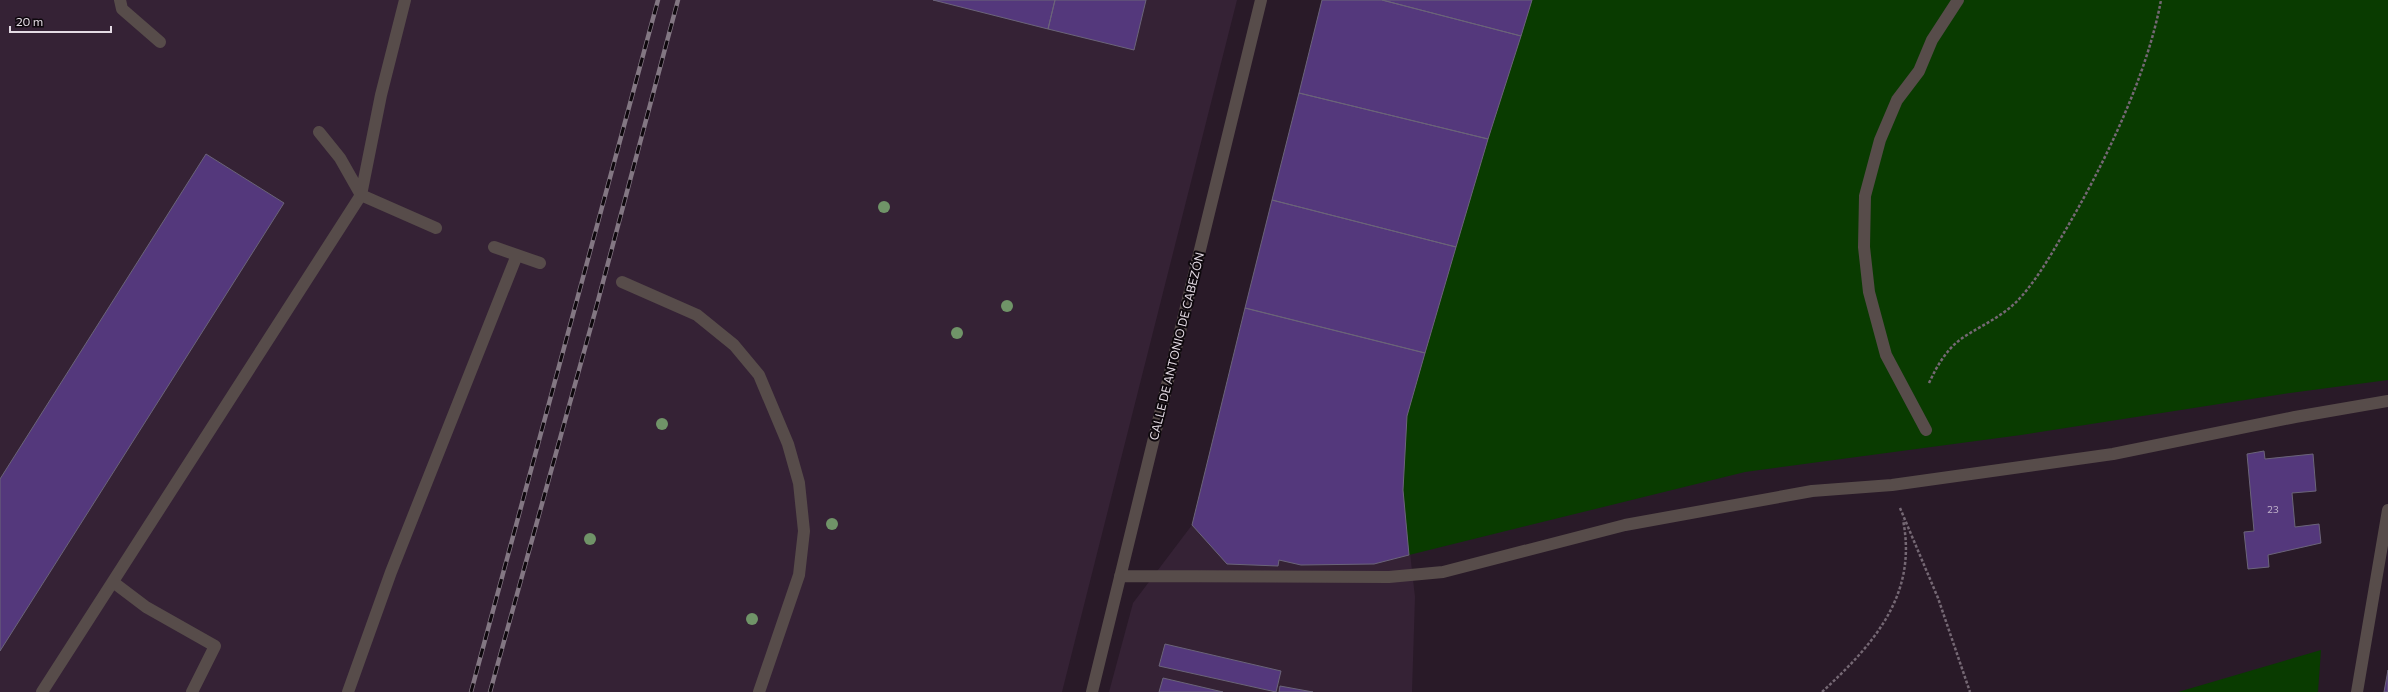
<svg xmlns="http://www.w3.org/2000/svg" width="2388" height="692" font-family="Commissioner,sans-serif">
<rect width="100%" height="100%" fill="#291a28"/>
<path fill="#352235" d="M0,0h1237l-175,692h-1062z
M1322,0h210l-55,175 -70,241 -4,74 12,107 -3,95h-303l24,-89 59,-78z"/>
<path fill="#093b00" d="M1532,0h856v380l-98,13 -269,42 -276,37 -336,83 -6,-65 4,-74 70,-241z
M2321,650l-3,42h-140z"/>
<path fill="#54387c" stroke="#6b6479" d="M933,0h122l-7,29z
M1055,0h91l-12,50 -86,-21z
M1322,0h60l139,36 -33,103 -189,-46z
M1382,0h150l-11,36z
M1299,93l189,46 -32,108 -184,-47z
M206,154l78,49 -284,448v-172z
M1272,200l184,47 -31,106 -180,-45z
M1245,308l180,45 -18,63 -4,74 6,65 -35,9 -73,1 -22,-5 -1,6 -51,-2 -35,-39z
M2264,451l1,8 48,-5 3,37 -24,2 3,34 24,-3 2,19 -53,12 1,12 -21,2 -4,-37 10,-1 -7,-77z
M1165,644l116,27 -5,21 -117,-26z
M2388,670v22h-4z
M1163,678l60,14h-64z
M1280,686l33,6h-34z"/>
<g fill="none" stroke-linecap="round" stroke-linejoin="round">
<path stroke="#756874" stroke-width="2.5" stroke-dasharray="3 2" stroke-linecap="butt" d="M1929,383c8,-17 17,-33 32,-44 20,-14 42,-22 59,-41 17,-19 29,-40 42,-62 40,-67 85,-159 99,-236
M1900,508l38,90 32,94
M1822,692c51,-47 96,-97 81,-172"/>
<path stroke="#574c4a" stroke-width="12" d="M120,0l2,9 38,33
M319,132l21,26 21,37 75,33
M494,247l46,16
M622,282l75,33 37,30 25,30 29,69 11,39 5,48 -5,44 -40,117
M113,582l33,25 69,39 -23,46
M42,692l319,-497 20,-100 24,-95
M348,692l43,-120 126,-317"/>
<path stroke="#574c4a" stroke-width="12" d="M1926,430l-40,-75 -17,-63 -5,-45 1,-51 15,-56 17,-40 22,-29 13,-31 26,-40
M1120,576l269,1 54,-5 182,-47 187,-34 80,-6 221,-31 182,-37 93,-16
M1092,692l169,-692
M2357,692l31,-182"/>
<defs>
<path id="rail" d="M471,692l187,-692
M490,692l105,-380 83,-312"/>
</defs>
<use href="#rail" stroke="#837783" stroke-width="4.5"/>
<use href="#rail" stroke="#0e080d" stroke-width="3" stroke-dasharray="9" stroke-linecap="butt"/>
</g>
<g fill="#709468">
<circle cx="884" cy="207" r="6"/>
<circle cx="1007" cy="306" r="6"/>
<circle cx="957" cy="333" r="6"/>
<circle cx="662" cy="424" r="6"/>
<circle cx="832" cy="524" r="6"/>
<circle cx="590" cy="539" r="6"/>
<circle cx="752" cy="619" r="6"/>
</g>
<g text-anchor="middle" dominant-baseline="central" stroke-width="4" stroke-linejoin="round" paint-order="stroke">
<g font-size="10" fill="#c0b2ca">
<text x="2273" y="509">23</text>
</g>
<g font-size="12" fill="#e4dbe4" stroke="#0e080d">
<text transform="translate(1176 346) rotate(-76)">CALLE DE ANTONIO DE CABEZÓN</text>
</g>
</g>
<path d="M10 26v6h101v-6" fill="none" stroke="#e4dbe4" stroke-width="2"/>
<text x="16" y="26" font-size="12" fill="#e4dbe4" stroke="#0e080d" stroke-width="3" paint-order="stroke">20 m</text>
</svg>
